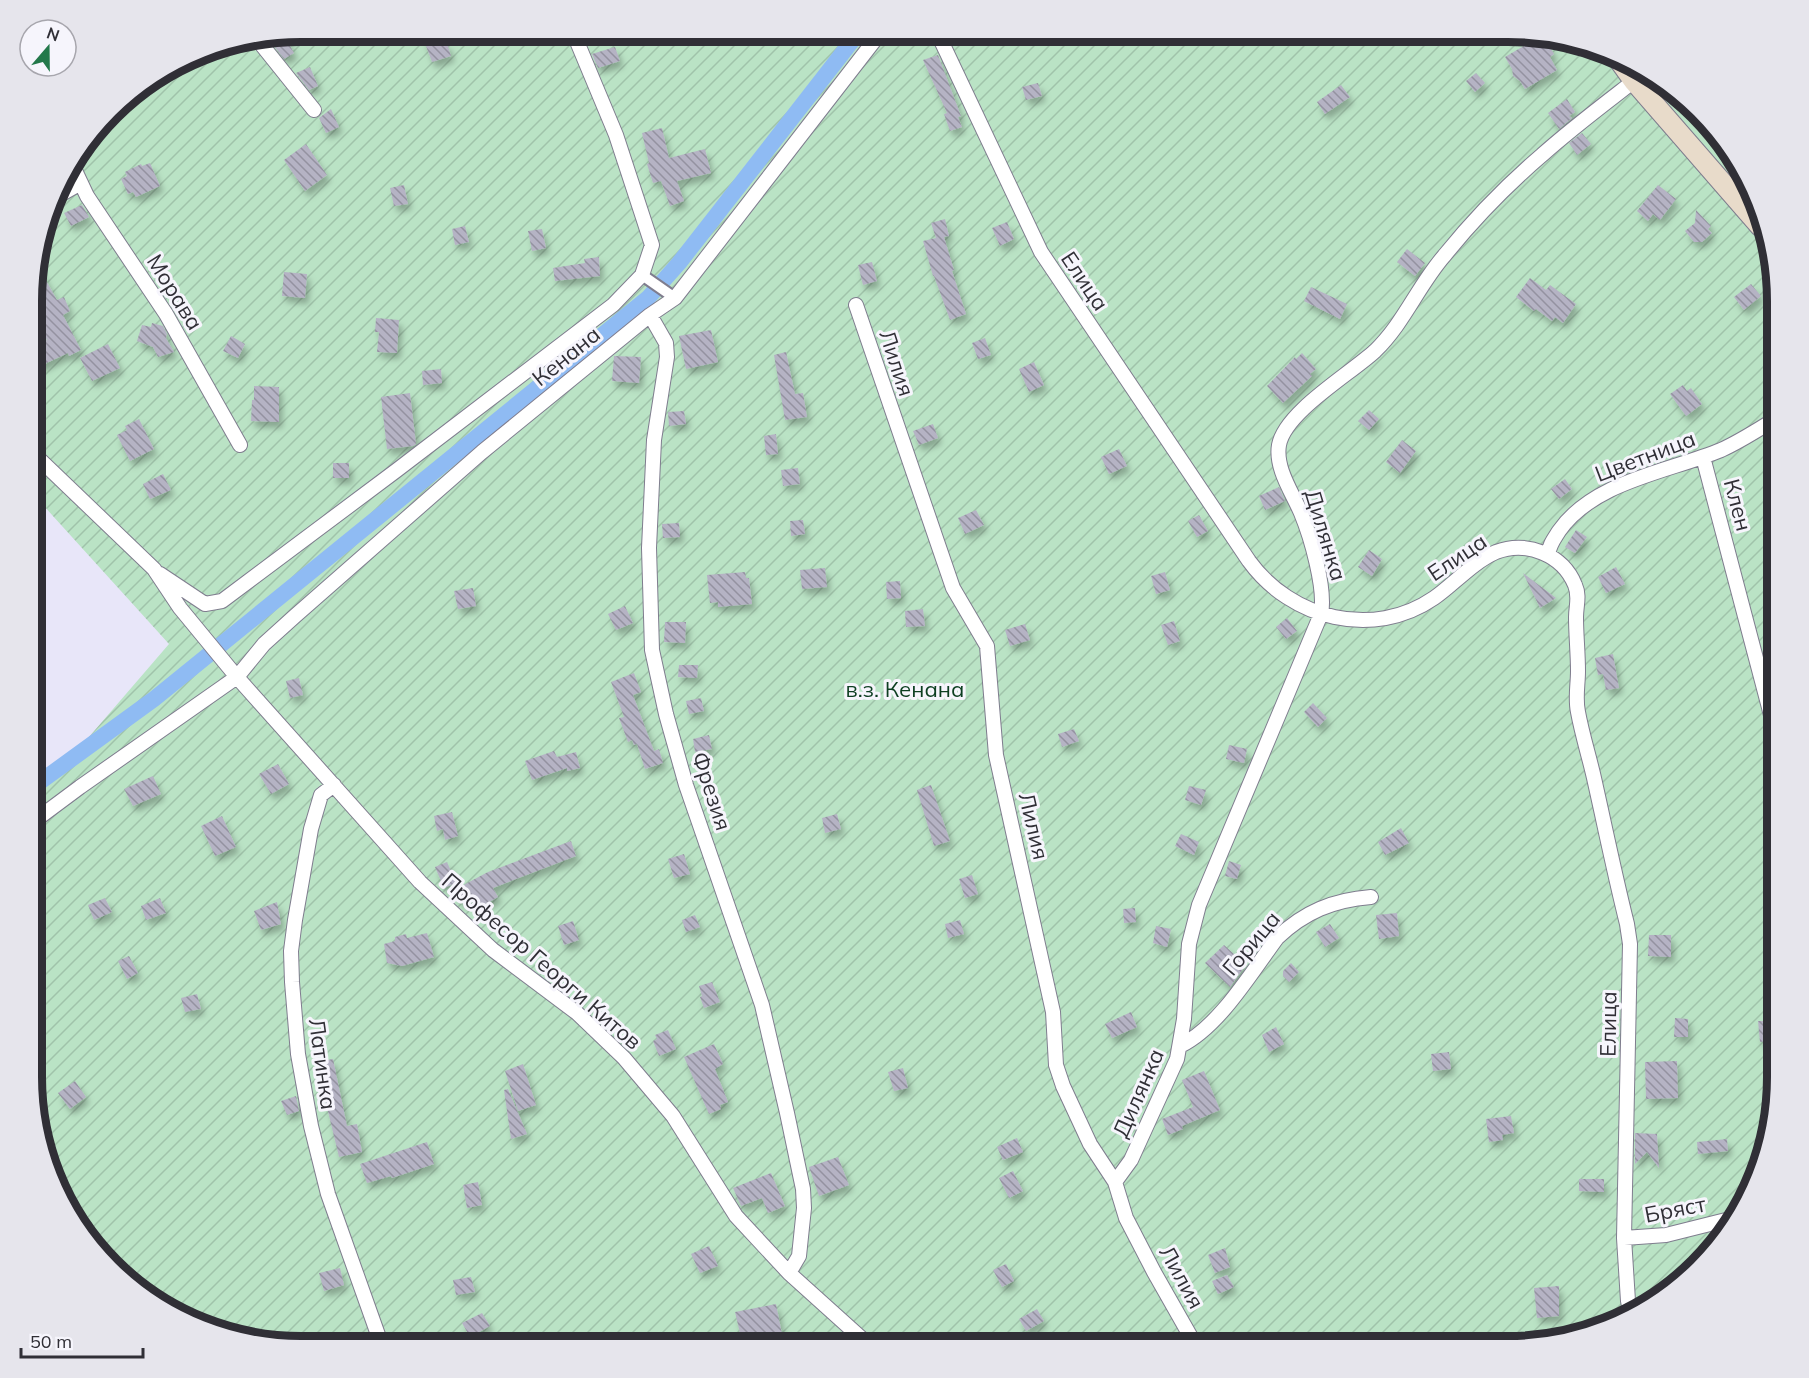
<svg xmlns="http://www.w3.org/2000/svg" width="1809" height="1378" font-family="Mulish,sans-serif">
<defs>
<pattern id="garden-furrows" width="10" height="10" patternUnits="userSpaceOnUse" patternTransform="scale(1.5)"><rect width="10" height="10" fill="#bae3c5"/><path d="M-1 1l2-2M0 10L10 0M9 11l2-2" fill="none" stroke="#a0c3aa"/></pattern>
<pattern id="building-back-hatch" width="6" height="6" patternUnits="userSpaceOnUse" patternTransform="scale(1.5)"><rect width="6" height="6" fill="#b5b3c4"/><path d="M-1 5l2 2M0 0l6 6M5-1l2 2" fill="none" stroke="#9492a0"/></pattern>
<filter id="shadow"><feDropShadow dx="3.5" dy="6" stdDeviation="3" flood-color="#0004"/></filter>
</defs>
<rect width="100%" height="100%" fill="#e8e6f9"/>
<path fill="#bae3c5" d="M1615,54l70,44 65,84 10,44z"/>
<path fill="url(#garden-furrows)" d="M301,32h1224l86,20 150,178 16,70v795l-20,86 -46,73 -84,65 -119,27h-1224l-86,-20 -74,-46 -65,-83 -27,-102 1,-293 136,-158 -136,-150 1,-229 33,-99 57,-68 90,-52z"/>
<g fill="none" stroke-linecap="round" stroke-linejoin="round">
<path stroke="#8fbbf3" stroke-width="16" d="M33,787l121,-88 494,-401 31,-35 180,-231"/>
</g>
<path fill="url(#building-back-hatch)" filter="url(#shadow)" d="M437,33l4,12 6,-2 4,13 -19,6 -9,-24z
M284,35l10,18 -10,6 -13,-17z
M1537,38l6,9 5,-3 6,10 -4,3 7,13 -32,19 -5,-8 -7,-5 -1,-7 -7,-12z
M615,47l5,14 -22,7 -6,-14z
M938,55l23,61 -3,1 4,10 -12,4 -6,-17 3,-1 -24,-53z
M310,67l8,19 -9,4 -13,-17z
M1476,73l9,10 -10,9 -9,-11z
M1038,83l4,13 -16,4 -4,-13z
M1341,85l9,12 -25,17 -8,-12z
M1567,99l8,13 -6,4 3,2 -13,11 -11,-16z
M331,109l8,18 -13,6 -7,-15z
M662,128l7,30 36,-9 6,24 -34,8 7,20 -14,5 -9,-25 -8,2 -6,-19 2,-1 -7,-30z
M1582,133l9,11 -14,11 -8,-12z
M306,144l21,31 -22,16 -21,-31z
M150,163l10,23 -24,11 -3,-5 -5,2 -7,-15 6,-3 -2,-4 16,-8 1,2z
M404,185l4,19 -14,2 -4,-18z
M1658,185l18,14 -16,21 -7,-6 -5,7 -11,-10z
M82,205l7,12 -18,9 -7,-13z
M1696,210l15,16 -3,3 4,4 -10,9h-8l-9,-11 10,-8z
M945,219l4,17 -5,1 10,33 -2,1 14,43 -16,6 -16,-44h-1l-10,-35 13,-3 -5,-15z
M1007,222l7,17 -14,7 -8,-18z
M465,226l4,16 -14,3 -3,-16z
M542,229l4,19 -14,3 -4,-20z
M1407,249l18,14 -10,13 -18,-14z
M599,257l1,19 -45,5 -2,-13 32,-5 -1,-4z
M35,261l22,39 7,-3 6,14 -7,4 18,35 -12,6 -1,-3 -34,16v-24l13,-5 -13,-22z
M872,262l5,19 -14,4 -5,-20z
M284,272l23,2 -2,24 -23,-2z
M1530,278l16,12 4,-5 26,19 -13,19 -8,-6 -3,4 -16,-12 -2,2 -18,-14z
M1751,284l10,12 -17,14 -10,-13z
M1311,287l36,17 -7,15 -36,-18z
M376,318l23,2 -2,33 -20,-1 2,-20h-4z
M152,323l11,3 4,8 -1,4 8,14 -16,5 -5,-10 -16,-6 5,-16 9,2z
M711,330l7,32 -32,7 -7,-33z
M231,336l14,8 -7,14 -15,-7z
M985,338l6,17 -13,4 -6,-16z
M108,344l12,24 -28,13 -12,-23z
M786,352l9,42 8,-1 4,24 -22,3 -11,-65z
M1302,353l14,16 -6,5 2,2 -29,27 -16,-17 28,-29 1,2z
M614,356l27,1 -2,26 -27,-2z
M1034,362l10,23 -15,7 -10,-23z
M441,369l1,14 -19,2 -1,-14z
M1683,385l4,6 4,-3 11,16 -16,12 -16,-22z
M254,386l25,1v35l-28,-1 1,-21h2z
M410,393l6,51 -3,2 -26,3 -6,-52z
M1369,410l10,9 -10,11 -11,-9z
M684,411l2,13 -17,2 -1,-14z
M139,419l15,30 -24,12 -13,-26 10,-5 -2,-4z
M933,424l5,14 -19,7 -6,-14z
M776,434l2,20 -12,1 -2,-19z
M1402,440l14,11 -16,22 -14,-11z
M1119,449l8,17 -18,8 -8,-17z
M1777,459v42l-3,1 -11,-38z
M333,463h16v15h-16z
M798,468l2,16 -17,2 -2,-16z
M163,474l8,16 -21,9 -7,-15z
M1565,479l7,10 -13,10 -8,-10z
M1279,487l6,14 -20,9 -6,-14z
M976,510l8,15 -19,9 -7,-16z
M1199,515l9,16 -11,6 -9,-16z
M803,520l2,14 -14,2 -1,-15z
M679,523l1,14 -17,1 -1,-14z
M1576,530l11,7 -12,16 -10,-6z
M1369,550l13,9 -10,17 -14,-9z
M1616,567l9,17 -19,9 -8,-16z
M825,568l2,19 -25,2 -2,-19z
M745,572l1,6h3l3,26 -34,3v-5l-8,1 -3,-28z
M1165,572l5,18 -14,4 -5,-18z
M1523,573l33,25 -16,10z
M900,581l1,17 -14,1 -1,-17z
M473,588l3,18 -18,3 -4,-18z
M625,606l8,17 -17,7 -8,-16z
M923,609l2,17 -19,1 -1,-16z
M1287,618l10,13 -11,8 -10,-12z
M1174,621l6,20 -12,4 -7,-20z
M665,622h21l-1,21 -21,-1z
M1025,624l5,16 -20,6 -5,-16z
M1613,654l6,34 -13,2 -3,-16 -5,1 -3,-17z
M679,665h19l-1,13 -19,-1z
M634,673l7,19 -8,3 21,56 5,-2 4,14 -18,6 -8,-25 -3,1 -2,-5 -4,2 -9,-24 5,-1 -13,-35z
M299,678l4,17 -13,3 -4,-17z
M701,698l3,13 -15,3 -3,-13z
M1313,703l14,15 -9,9 -14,-15z
M1074,729l5,12 -17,6 -4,-13z
M709,735l3,14 -17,3 -2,-13z
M1229,745l18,4 -3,14 -18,-4z
M554,751l3,6 19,-5 4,16 -13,3v-3l-35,12 -7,-19z
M278,764l11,20 -18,10 -12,-20z
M153,776l8,18 -28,12 -9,-17z
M931,785l19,56 -16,5 -17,-56z
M1189,786l17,4 -5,15 -16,-5z
M452,812l6,24 -13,4 -2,-11 -6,2 -3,-15z
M837,814l4,15 -16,4 -3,-15z
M222,816l14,31 -21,9 -14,-30z
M1401,828l8,15 -24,12 -7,-13z
M1181,834l18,8 -5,13 -19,-9z
M571,841l5,15 -83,32 5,9 -20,11 -6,-10 -11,5 -7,-13 34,-18z
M684,854l6,20 -16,4 -6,-19z
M1229,861l12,4 -4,14 -12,-3z
M447,862l9,21 -12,5 -9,-21z
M972,875l6,19 -13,4 -6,-19z
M105,898l7,14 -18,8 -6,-15z
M160,898l6,15 -20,7 -5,-14z
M277,902l4,22 -20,6 -7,-19z
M1135,908l1,14 -12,1 -1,-14z
M1397,913l2,23 -20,3 -3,-24z
M695,915l5,12 -14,5 -4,-12z
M960,920l4,14 -16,4 -3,-14z
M573,921l6,19 -15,5 -6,-19z
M1330,924l9,14 -14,9 -9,-15z
M1156,926l15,3 -4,18 -14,-4z
M427,933l7,24 -32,9 -15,-3 -3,-19 11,-3v-4l11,-3 1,4z
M1649,935h22v22l-23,-1z
M1224,945l22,20 -16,22 -25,-24z
M129,956l9,17 -11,6 -9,-18z
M1291,963l8,9 -10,10 -6,-6v-5z
M712,982l8,20 -16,6 -4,-11 2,-1 -3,-10z
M197,994l4,15 -16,3 -4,-14z
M1131,1012l6,15 -25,11 -7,-14z
M1675,1018l13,1v18h-14z
M1758,1021h19v12l-4,1 1,6 -14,2z
M1276,1027l8,17 -15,8 -7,-17z
M668,1030l8,19 -17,7 -6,-15 4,-2 -2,-4z
M714,1044l9,20 -8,5 13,33 -8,3 1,4 -12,5 -25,-57z
M1449,1052l2,17 -18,2 -2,-17z
M333,1059l14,67 10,-2 5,28 -23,5 -23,-95z
M1677,1061l1,37 -32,1 -1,-37z
M523,1064l13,41 -18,6 -13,-40z
M903,1068l5,20 -14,3 -6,-19z
M1204,1071l16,39 -38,16 1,3 -15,6 -6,-16 31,-12 -11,-27z
M75,1081l11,16 -16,12 -12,-16z
M508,1089l19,45 -16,5 -7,-49z
M296,1096l3,15 -12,4 -6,-14z
M1511,1116l3,17 -12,2 1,5 -14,2 -3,-23z
M1635,1133l22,1 2,34 -12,-16 -12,12z
M1017,1138l6,14 -20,8 -6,-13z
M1727,1139l1,12 -30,3 -1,-12z
M427,1142l7,22 -42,14 -1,-2 -24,7 -7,-19z
M838,1157l11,28 -30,11 -10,-29z
M1013,1171l10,20 -14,7 -10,-20z
M771,1173l14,33 -17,7 -6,-15 -21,8 -8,-18z
M1579,1179h25v13l-25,-1z
M478,1182l4,23 -15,3 -4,-23z
M709,1246l9,20 -18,7 -9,-19z
M1225,1248l5,19 -15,6 -7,-18z
M1006,1264l8,17 -12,6 -9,-17z
M340,1268l4,17 -20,6 -5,-18z
M1227,1275l7,12 -16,7 -6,-13z
M471,1277l4,15 -19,3 -3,-15z
M1559,1286v30l-22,2 -3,-30z
M776,1304l7,35 -40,7 -8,-34z
M1037,1309l7,12 -18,10 -7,-12z
M482,1313l8,13 -20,11 -8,-14z"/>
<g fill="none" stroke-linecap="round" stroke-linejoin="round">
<defs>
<path id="pedestrian" d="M642,275l33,23"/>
<path id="minor" d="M937,32l104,220 208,309c42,58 124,79 185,37 20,-14 39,-36 62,-46 31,-12 67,3 79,33 5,11 1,21 1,32 0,18 2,36 2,54 0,14 -3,27 0,41 4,22 11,44 16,66 11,49 21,98 33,146l3,20 -6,294 4,63 3,15
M257,39l57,71
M71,162l16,34 79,118 74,131
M58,196l23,-13
M856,305l97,283 34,58 9,109 57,257 3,53 7,21 27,58 25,38 11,36 28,54 42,74
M650,315l16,28 1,14 -13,83 -5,108 3,102 14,64 20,71 76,220 25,108 16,76 1,19 -5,48 -10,17
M33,453l121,116 26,39 56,68 184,206 73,68 84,63 47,45 49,58 63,100 53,57 81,73
M1703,457l74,281
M1548,555c1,-10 6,-16 11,-24 35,-50 109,-59 162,-81 20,-9 38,-21 56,-32
M160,574l45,30 17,-3 175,-131 216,-165 29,-30 10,-30 -36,-110 -43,-103
M334,785l-13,10 -10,34 -16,91 -4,31 1,31 6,72 13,72 17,68 54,152
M33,822l47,-35 157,-110 27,-33 31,-28 187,-164 168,-137 25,-17 206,-266
M1180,1046c39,-19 71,-73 97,-108 27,-26 56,-38 94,-41
M1115,1182l16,-22 46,-101 7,-40 5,-75 10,-39 122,-291c5,-25 -10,-77 -20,-101 -9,-21 -26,-45 -22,-68 6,-33 71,-71 96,-94 29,-28 43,-65 69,-95 29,-36 63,-71 98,-101 29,-26 61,-50 92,-74
M1624,1238l42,-3 68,-17"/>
<path id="secondary" d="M1614,53l20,28 126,145"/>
</defs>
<use href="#pedestrian" stroke="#7f7d8e" stroke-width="14"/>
<use href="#minor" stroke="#7f7d8e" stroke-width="16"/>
<use href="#secondary" stroke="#7f7d8e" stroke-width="22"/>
<use href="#pedestrian" stroke="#fff" stroke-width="10"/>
<use href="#minor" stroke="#fff" stroke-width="14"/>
<use href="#secondary" stroke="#e8dbca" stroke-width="20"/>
</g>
<g text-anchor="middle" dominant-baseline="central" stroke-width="6" stroke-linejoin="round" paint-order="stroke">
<g font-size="22" fill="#302f36" stroke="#f6f5fc">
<text transform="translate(1085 281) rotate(56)">Елица</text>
<text transform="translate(175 292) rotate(58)">Морава</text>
<text transform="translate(566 356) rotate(-39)">Кенана</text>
<text transform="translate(897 363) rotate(72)">Лилия</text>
<text transform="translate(1645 456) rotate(-21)">Цветница</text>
<text transform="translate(1738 505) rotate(75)">Клен</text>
<text transform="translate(1326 535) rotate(73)">Дилянка</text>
<text transform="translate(1457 557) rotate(-34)">Елица</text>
<text transform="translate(712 791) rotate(72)">Фрезия</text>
<text transform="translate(1034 826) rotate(77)">Лилия</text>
<text transform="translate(1251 943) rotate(-50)">Горица</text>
<text transform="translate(542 961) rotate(41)">Професор Георги Китов</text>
<text transform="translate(1608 1024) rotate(-89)">Елица</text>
<text transform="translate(323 1064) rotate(82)">Латинка</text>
<text transform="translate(1138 1093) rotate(-66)">Дилянка</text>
<text transform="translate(1675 1209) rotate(-11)">Бряст</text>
<text transform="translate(1182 1277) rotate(61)">Лилия</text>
</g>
<g font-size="22" fill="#0d3f21" stroke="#f6f5fc">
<text x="905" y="689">в.з. Кенана</text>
</g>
</g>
<path d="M0 0H1809V1378H0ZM301 42H1508A259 259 0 0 1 1767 301V1077A259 259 0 0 1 1508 1336H301A259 259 0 0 1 42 1077V301A259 259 0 0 1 301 42Z" fill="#e6e5ec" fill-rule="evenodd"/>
<path fill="none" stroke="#302f36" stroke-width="8" d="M301 42H1508A259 259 0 0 1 1767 301V1077A259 259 0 0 1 1508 1336H301A259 259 0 0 1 42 1077V301A259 259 0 0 1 301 42Z"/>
<g transform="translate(48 48) rotate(20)"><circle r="28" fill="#f6f5fc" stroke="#a7a6ad" stroke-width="1.5"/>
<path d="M0-4.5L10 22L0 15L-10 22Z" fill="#23784a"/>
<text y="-9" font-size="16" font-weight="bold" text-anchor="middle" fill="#302f36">N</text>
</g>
<path d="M21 1348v9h122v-9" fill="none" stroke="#302f36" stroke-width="3"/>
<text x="30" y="1348" font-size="18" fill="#302f36" stroke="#f6f5fc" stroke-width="4.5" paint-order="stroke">50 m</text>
</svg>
